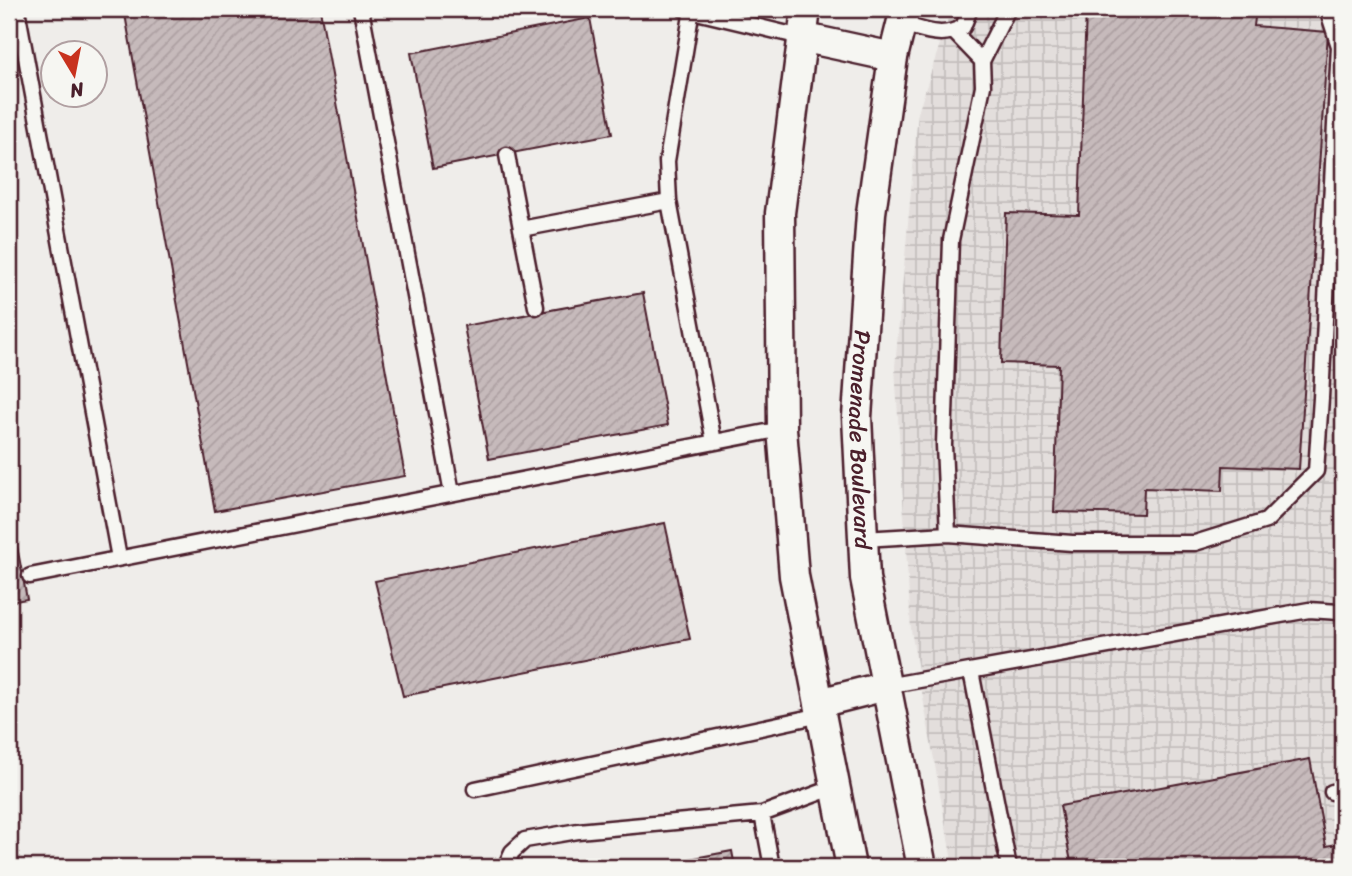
<svg xmlns="http://www.w3.org/2000/svg" width="1352" height="876" font-family="Sriracha,sans-serif">
<defs>
<pattern id="industrial-grid" width="8" height="8" patternUnits="userSpaceOnUse" patternTransform="scale(1.75)"><rect width="8" height="8" fill="#e3dedc"/><path d="M0 4h8M4 0v8" fill="none" stroke="#c4bebd"/></pattern>
<pattern id="building-hatch" width="6" height="6" patternUnits="userSpaceOnUse" patternTransform="scale(1.75)"><rect width="6" height="6" fill="#c6babb"/><path d="M-1 1l2-2M0 6l6-6M5 7l2-2" fill="none" stroke="#ac9fa1"/></pattern>
</defs>
<rect width="100%" height="100%" fill="#efedea"/>
<filter id="ink" filterUnits="userSpaceOnUse"><feTurbulence type="fractalNoise" baseFrequency=".0143" numOctaves="2"/><feDisplacementMap in="SourceGraphic" scale="14" xChannelSelector="R" yChannelSelector="G"/><feConvolveMatrix kernelMatrix="1 2 1 2 8 2 1 2 1" color-interpolation-filters="sRGB"/></filter>
<g filter="url(#ink)">
<path fill="url(#industrial-grid)" d="M951,9h392v858h-390l-42,-237 -16,-263 23,-254z"/>
<path fill="url(#building-hatch)" stroke="#4a1f2b" stroke-width="2" d="M124,9h196l85,467 -190,35z
M1086,9h170l-2,17 74,6 -29,437 -76,-3 -1,25 -78,-3 -1,26 -89,-2 5,-147 -58,-2 5,-150 73,2z
M590,18l22,116 -179,34 -22,-115z
M643,293l25,132 -179,34 -25,-133z
M9,504l18,95 -18,3z
M665,523l25,116 -287,57 -28,-115z
M1310,759l16,87 17,-3v24h-271l-12,-61z
M732,851l3,16h-89z"/>
<g fill="none" stroke-linecap="round" stroke-linejoin="round">
<defs>
<path id="service" d="M17,9l102,549
M361,9l91,484
M684,9l117,28
M692,9l-25,152 2,40 45,241
M901,24c24,6 40,15 62,3l7,-18
M982,61l26,-52
M507,155l29,152
M521,229l148,-28
M948,534l-4,-89 7,-205 32,-154 -1,-25 -28,-29
M863,539l85,-5 124,9h123l71,-22 50,-50 5,-73 18,-352 -12,-37
M30,576l752,-147
M971,671l38,196
M886,686l423,-76 30,2 4,2
M475,789l346,-74
M1332,792l11,-2
M762,814l10,53
M508,867l-1,-4 5,-11 13,-12 53,-9 184,-17 73,-27"/>
<g id="minor">
<path d="M806,9l-26,204 2,216 12,147 57,291"/>
<path id="s1" d="M905,9l-12,48 -22,156 -14,204 8,161 57,289"/>
<path d="M801,37l92,20"/>
<path d="M819,703l67,-17"/>
</g>
</defs>
<use href="#service" stroke="#4a1f2b" stroke-width="19"/>
<use href="#minor" stroke="#4a1f2b" stroke-width="33"/>
<use href="#service" stroke="#f6f6f2" stroke-width="14"/>
<use href="#minor" stroke="#f6f6f2" stroke-width="28"/>
</g>
</g>
<g text-anchor="middle" dominant-baseline="central" stroke-width="5" stroke-linejoin="round" paint-order="stroke">
<g font-size="23" fill="#4a1f2b" stroke="#f6f6f2">
<text stroke="none"><textPath href="#s1" startOffset="434">Promenade Boulevard</textPath></text>
</g>
</g>
<rect width="1352" height="876" fill="none" stroke="#f6f6f2" stroke-width="35"/>
<rect x="18" y="18" width="1317" height="841" fill="none" stroke="#4a1f2b" stroke-width="2.5" filter="url(#ink)"/>
<g transform="translate(74 74) rotate(170)"><circle r="33" fill="#f6f6f2" stroke="#b1a0a2" stroke-width="2"/>
<path d="M0-5L12 26L0 18L-12 26Z" fill="#c8321e"/>
<text y="-10" font-size="19" font-weight="bold" text-anchor="middle" fill="#4a1f2b">N</text>
</g>
</svg>
